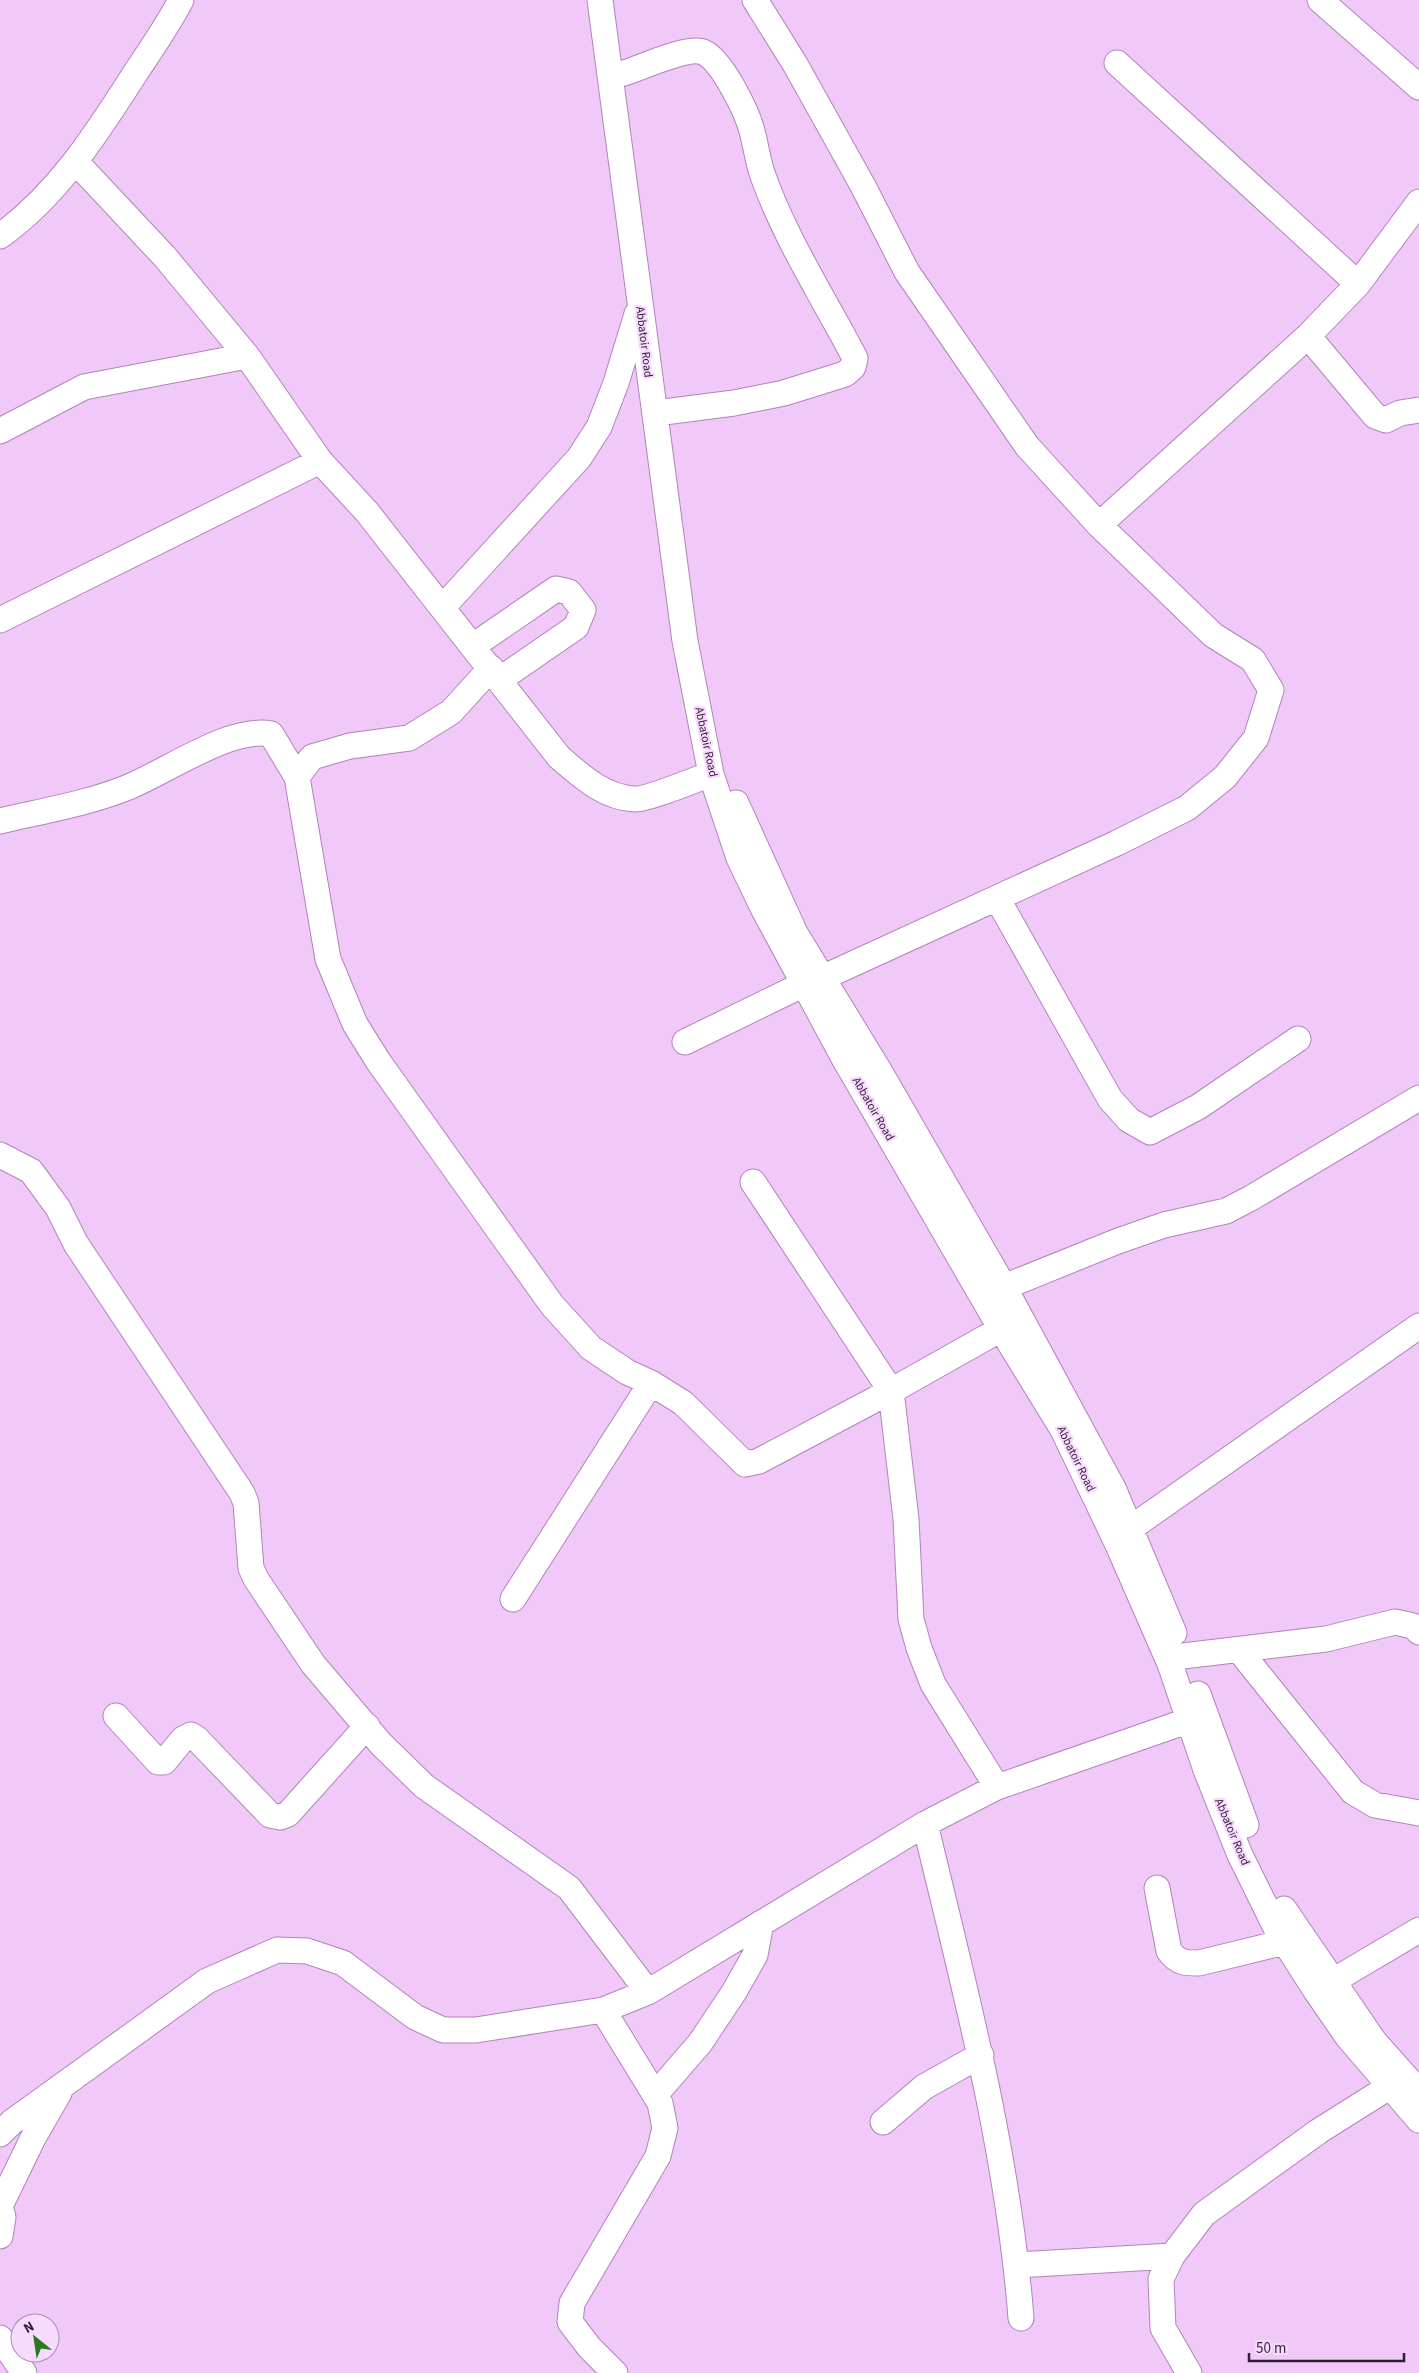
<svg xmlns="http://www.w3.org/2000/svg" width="1419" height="2373" font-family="'Source Sans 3',sans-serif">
<rect width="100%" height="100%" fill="#f1c9f9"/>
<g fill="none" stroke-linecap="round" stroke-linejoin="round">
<defs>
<path id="minor" d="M600,0l85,641 26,133 28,84 25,52 81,150 156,269 62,101 55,115 52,119 36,106 34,85 37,75 39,61 31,45 72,84
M755,0l40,64 68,122 44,86 120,174 72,79 114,110 40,25 18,30 -15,48 -31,39 -38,31 -70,35 -295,135
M1320,0l99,87
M1117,63l241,221
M624,73c17,-5 63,-27 79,-21 19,8 44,60 49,79 4,15 6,31 11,45 22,62 61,123 92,182l-2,9 -8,7 -61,19 -50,10 -70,9
M76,162l89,95 82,99 73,105 47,51 192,245c21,18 45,41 76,42 11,1 62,-20 76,-25
M0,236c59,-42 98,-105 136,-164 16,-24 32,-47 45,-72
M1308,336l67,80 11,4 14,-7 19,-3
M0,431l84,-44 163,-31
M1099,525l209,-189 50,-52 61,-82
M443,607l136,-149 20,-31 17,-44 21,-69
M0,620l320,-159
M473,646l83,-57 13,3 14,18 -7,17 -77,53
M297,777l15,-20 38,-11 59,-8 42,-26 40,-44
M736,803l59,130 85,139 124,215 110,203 60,143
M0,821c42,-10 86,-17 126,-33 39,-15 103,-62 145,-54l26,43 31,182 27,65 23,37 174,244 39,43 36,24 24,11 32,20 62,61 14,-3 132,-70 110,-62
M997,898l113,201 19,21 21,12 48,-25 100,-68
M685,1042l119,-58
M0,1155l31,16 27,37 18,36 166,249 4,10 5,65 5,11 57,85 68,80 43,42 145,102 79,104
M753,1182l138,209 15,128 5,100 8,29 14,36 64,103
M1004,1287l114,-46 46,-16 62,-14 25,-13 168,-100
M1131,1528l288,-202
M513,1599l138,-216
M1239,1650l114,142 22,13 44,8
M1183,1656l143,-17 69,-17 18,4 6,6
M1198,1694l48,131
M116,1716l42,46h6l19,-23 8,-4 5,3 74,77 10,2 8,-3 79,-88
M925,1824c39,162 83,327 96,494
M1157,1888l12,63c9,12 16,12 30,12l86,-21
M1284,1909l90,132 45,51
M1333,1981l86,-51
M603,2010l57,93 5,25 -7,28 -86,147 -2,19 19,25 26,26
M655,2095l45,-52 34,-51 21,-37 6,-32
M883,2122l41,-35 57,-32
M0,2134l12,-12 195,-141 70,-31 30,1 36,12 72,54 28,13h33l127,-20 45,-18 277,-168 72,-37 193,-67
M0,2206l33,-68 26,-45
M0,2206l3,11 -3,19
M1017,2265l155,-9
M0,2338l24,35
M1189,2373l-26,-45 -2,-49 11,-23 32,-42 115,-83 70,-44"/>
</defs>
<use href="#minor" stroke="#b282bc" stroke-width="27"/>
<use href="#minor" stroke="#fff" stroke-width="25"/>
</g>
<g text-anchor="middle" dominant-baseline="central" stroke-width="4.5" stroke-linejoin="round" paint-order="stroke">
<g font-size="12" fill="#311e35" stroke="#f9daff">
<text transform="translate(644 342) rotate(83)">Abbatoir Road</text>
<text transform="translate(706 742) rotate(78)">Abbatoir Road</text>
<text transform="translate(873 1109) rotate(60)">Abbatoir Road</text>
<text transform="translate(1076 1459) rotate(64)">Abbatoir Road</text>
<text transform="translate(1232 1832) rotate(67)">Abbatoir Road</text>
</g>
</g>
<g transform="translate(35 2338) rotate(330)"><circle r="24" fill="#f9daff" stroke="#a98fae"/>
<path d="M0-4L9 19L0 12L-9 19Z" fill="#2c781e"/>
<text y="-8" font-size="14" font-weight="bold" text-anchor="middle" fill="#311e35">N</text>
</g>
<path d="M1249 2353v8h155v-8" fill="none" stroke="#311e35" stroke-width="2.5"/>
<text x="1256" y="2353" font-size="15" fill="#311e35" stroke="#f9daff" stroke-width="4" paint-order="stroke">50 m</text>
</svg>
